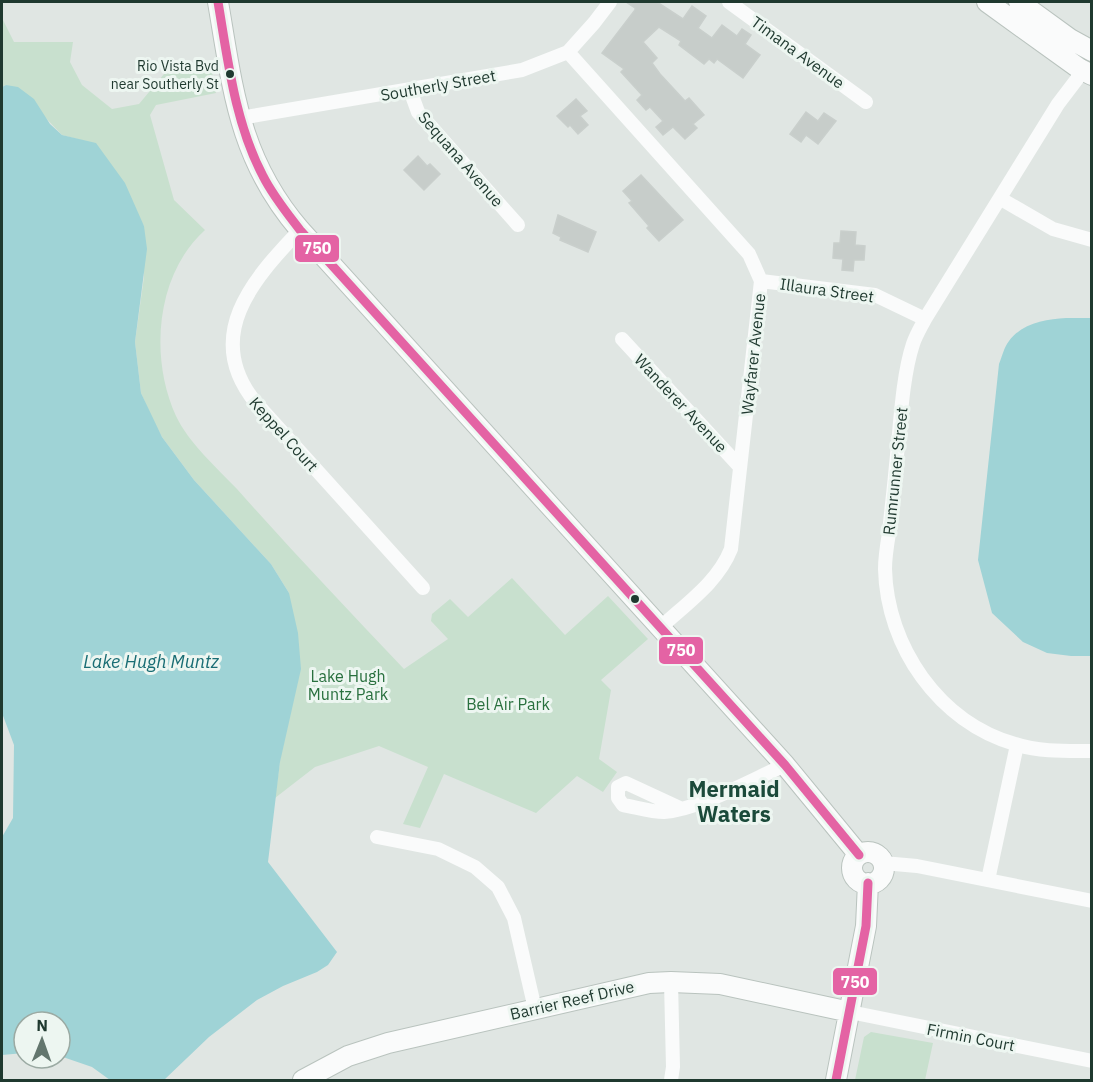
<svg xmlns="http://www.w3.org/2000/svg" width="1093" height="1082" font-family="'IBM Plex Sans',sans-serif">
<rect width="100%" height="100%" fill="#e0e6e3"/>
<path fill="#c8e0ce" d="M2,18l12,24h59l-3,20 12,23 30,24 27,-5 25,-30 47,-8 5,27 -60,12 -6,10 24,85 31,30c-49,44 -56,127 -29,186 12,26 41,52 61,73 54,61 111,121 167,180l44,-30 -17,-18 1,-7 18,-15 18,18 44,-39 53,57 43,-39 40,43 -47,41 10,10 -12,69 18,13 -14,20 -26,-16 -41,37 -92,-39 -24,54 -17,-4 25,-57 -49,-21 -64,21 -40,31 5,-36 9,-169 -18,-29 -77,-84 -32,-43 -10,-19 -11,-25 -6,-51 9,-65v-51l-48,-82 -34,-9 -20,-21 -36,-29 -4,2z
M871,1032l62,11 -8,37h-70l9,-43z"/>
<path fill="#9fd3d6" d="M6,85l12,2 16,12 16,25 12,11 34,8 29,40 19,43 3,23 -12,93 6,51 21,44 32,43 77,84 18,29 9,40 3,36 -21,93 -12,100 69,90 -9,13 -11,7 -34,14 -26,14 -48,37 -45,43h-54l-18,-13 -32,-11v-34h-36v31l-22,2v-218l11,-19 1,-73 -12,-32v-626z
M1066,318h25v338h-20l-24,-3 -24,-11 -31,-29 -14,-53 21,-196c3,-7 5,-17 10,-23 13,-18 37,-22 57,-23z"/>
<path fill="#c7cdca" stroke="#c9cfcc" stroke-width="1.5" d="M626,2h31l26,17 9,-13 14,10 -8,12 14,10 10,-13 15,11 5,-7 9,6 -6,9 15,11 -17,23 -26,-19 -3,4 -5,-4 -5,5 -25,-19 2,-4 -22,-14 -16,15 14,16 -5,5 8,11 25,27 4,-3 15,17 -11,9 4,4 -12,11 -12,-12 -10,8 -7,-8 7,-6 -13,-14 -4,3 -9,-10 5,-5 -21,-23 3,-3 -22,-16 33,-43v-2z
M576,99l11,12 -7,5 8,9 -10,9 -8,-9 -2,2 -11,-11z
M806,112l12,9 6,-8 12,8 -18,23 -12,-9 -5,7 -11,-8z
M418,156l9,10 3,-2 10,10 -16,16 -20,-20z
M641,175l42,45 -24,21 -12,-13 2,-2 -20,-23 3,-2 -9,-10z
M558,215l38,17 -8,20 -28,-12 1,-3 -8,-4z
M841,231l15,1 -1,13 10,1 -1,14h-10l-1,11 -11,-1 1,-11 -10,-1 1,-15h6z"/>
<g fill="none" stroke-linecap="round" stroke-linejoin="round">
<defs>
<path id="secondary" d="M218,2c15,88 21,157 82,228l485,535 74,90
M987,2l93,67 12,6
M1019,2l51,37 22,12
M852 868a16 16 0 1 1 32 0a16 16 0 1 1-32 0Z
M303,1080l45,-24 40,-13 261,-60 22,-1 49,2 130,28
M836,1080l30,-154 2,-43"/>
</defs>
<use href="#secondary" stroke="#b9c3be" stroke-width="22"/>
<path stroke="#fafbfb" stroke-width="14" d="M729,2l137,100
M568,52l181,202 12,27 -30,268c-13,33 -44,54 -70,78
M1080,69l-3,10 -19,25 -133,215c-4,8 -9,16 -12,25 -11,33 -13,85 -17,121 -2,23 -5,46 -7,68 -2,12 -4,25 -4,36 2,78 54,153 130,175 24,8 51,7 77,7
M410,90l8,22 100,113
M240,118l282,-48 46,-18 26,-29 16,-21
M1001,199l52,30 39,11
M300,230c-48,50 -98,107 -44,173l167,185
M761,281l114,14 50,24
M622,339l118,128
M680,808l-54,-25 -8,4v11l5,7c12,2 28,7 41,7 36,-3 87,-32 121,-47
M377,837l61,12 37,18 23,20 16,31 21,91
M883,863l34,3 175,35
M988,880l29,-135
M850,1012l242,49
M671,1080l2,-13 -2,-85"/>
<use href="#secondary" stroke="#fafbfb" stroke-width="20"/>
<defs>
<path id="bus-1" d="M218,2c10,59 17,121 45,174 10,20 24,37 37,54l485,535 74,90
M836,1080l30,-154 2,-43"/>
</defs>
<use href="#bus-1" stroke="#edf6f1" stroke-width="14"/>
<use href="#bus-1" stroke="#e463a4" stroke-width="9"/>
</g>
<g fill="#1f392f" stroke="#edf6f1" stroke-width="2">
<circle cx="230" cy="74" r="5"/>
<circle cx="635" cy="599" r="5"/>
</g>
<g text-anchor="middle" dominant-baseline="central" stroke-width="6" stroke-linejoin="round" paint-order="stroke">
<g font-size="14" fill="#1f392f" stroke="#edf6f1" text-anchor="end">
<text x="219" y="66">Rio Vista Bvd<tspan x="219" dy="18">near Southerly St</tspan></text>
</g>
<g font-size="16" fill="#1f392f" stroke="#edf6f1">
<text transform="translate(798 52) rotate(36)">Timana Avenue</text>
<text transform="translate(438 85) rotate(-10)">Southerly Street</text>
<text transform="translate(461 159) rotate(49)">Sequana Avenue</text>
<text transform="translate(827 290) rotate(8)">Illaura Street</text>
<text transform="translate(753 354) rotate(-84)">Wayfarer Avenue</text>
<text transform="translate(681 403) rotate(47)">Wanderer Avenue</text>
<text transform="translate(284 434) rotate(48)">Keppel Court</text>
<text transform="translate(895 471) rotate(-84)">Rumrunner Street</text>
<text transform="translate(572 1000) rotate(-13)">Barrier Reef Drive</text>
<text transform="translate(971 1037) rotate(11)">Firmin Court</text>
</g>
<g font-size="16" fill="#29703e" stroke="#edf6f1">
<text x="348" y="676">Lake Hugh<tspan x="348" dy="18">Muntz Park</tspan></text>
<text x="508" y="704">Bel Air Park</text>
</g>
<g font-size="18" font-style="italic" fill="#196d74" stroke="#edf6f1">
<text x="151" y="661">Lake Hugh Muntz</text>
</g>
<g font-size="22" font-weight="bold" fill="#1b4a3a" stroke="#edf6f1">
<text x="734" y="788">Mermaid<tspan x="734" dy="25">Waters</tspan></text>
</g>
</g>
<g stroke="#edf6f1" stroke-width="2">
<rect x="294" y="234" width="46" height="29" rx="6" fill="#e463a4"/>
<rect x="658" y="636" width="46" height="29" rx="6" fill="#e463a4"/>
<rect x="832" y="967" width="46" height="29" rx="6" fill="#e463a4"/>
</g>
<g font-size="16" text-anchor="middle" font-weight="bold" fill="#fff">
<text x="317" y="254">750</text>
<text x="681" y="656">750</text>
<text x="855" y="988">750</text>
</g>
<rect width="1093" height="1082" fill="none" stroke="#1f392f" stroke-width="6"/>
<g transform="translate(42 1040) rotate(1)"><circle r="28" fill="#edf6f1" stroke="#9baaa3" stroke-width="1.5"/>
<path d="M0-4.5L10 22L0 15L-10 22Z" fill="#63766e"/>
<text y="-9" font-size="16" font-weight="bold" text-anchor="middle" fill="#1f392f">N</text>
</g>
</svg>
